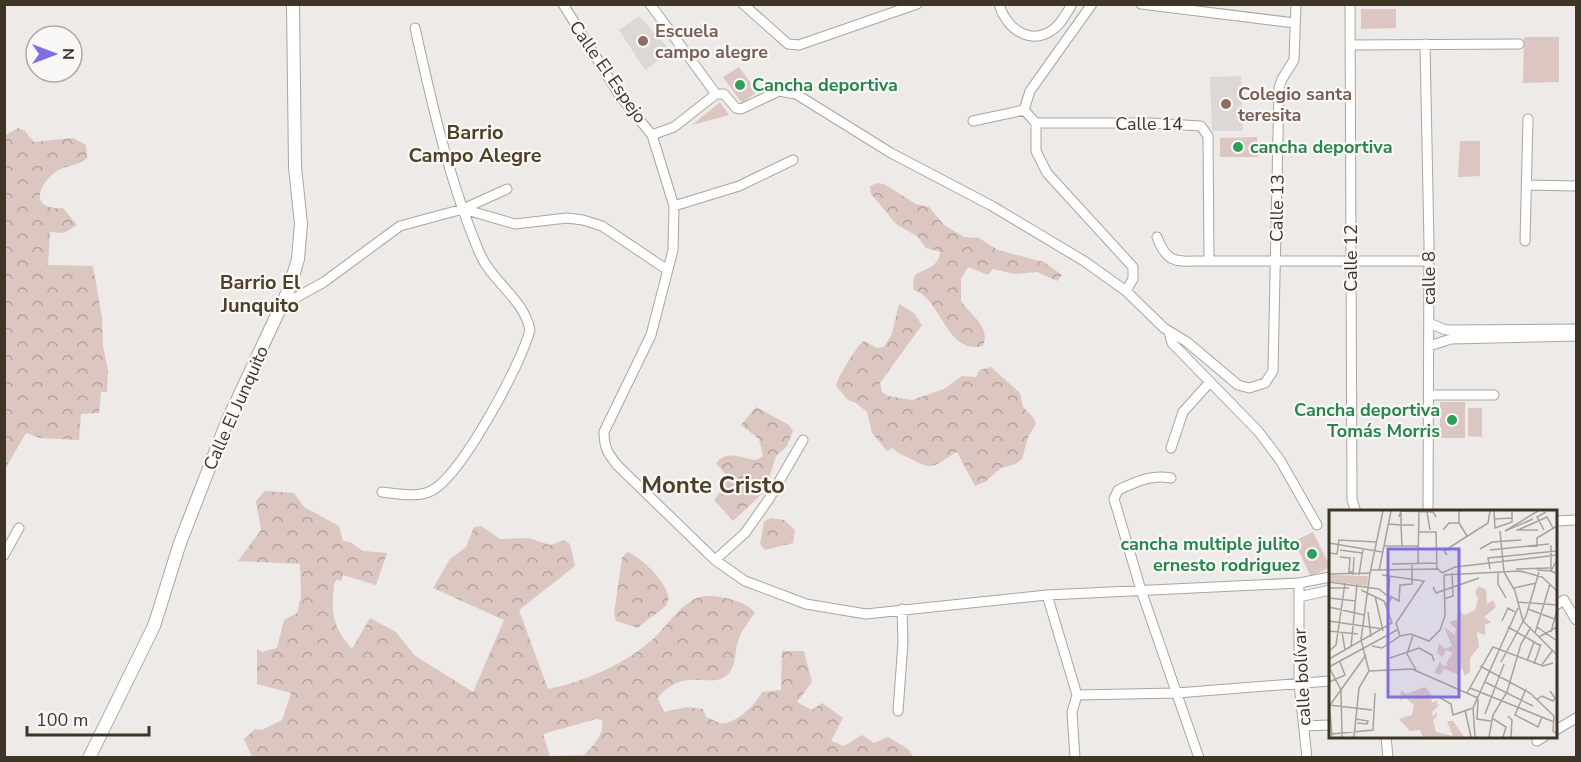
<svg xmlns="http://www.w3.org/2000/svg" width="1581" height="762" font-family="'Nunito Sans',sans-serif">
<defs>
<pattern id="forest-crowns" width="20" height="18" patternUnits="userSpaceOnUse" patternTransform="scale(1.5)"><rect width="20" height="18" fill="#dcc6c2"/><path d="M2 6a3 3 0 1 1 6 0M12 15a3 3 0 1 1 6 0" fill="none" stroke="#b4a29e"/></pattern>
</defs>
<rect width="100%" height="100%" fill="#eeeae7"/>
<path fill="#ddd8d5" d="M639,16l32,35 -26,19 -26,-40z
M1241,76l2,55h-31l-2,-54z"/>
<path fill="#dcc6c2" d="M1361,9h35v19l-35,1z
M1524,37h35v45l-36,1z
M739,67l18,25 -15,11 -19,-26z
M720,102l9,13 -37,10z
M1257,137l1,20h-38v-19z
M1460,141h20v35l-22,1z
M1440,402h25v36h-25z
M1468,408h14v29l-14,-1z
M1313,532l17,35 -19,10 -17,-36z"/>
<path fill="url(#forest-crowns)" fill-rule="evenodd" d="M18,128l7,3 9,11 39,-4 13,7 1,13c-9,9 -25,7 -34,16 -19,17 -19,36 10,34l14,17 -13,8 -14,-1 -2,33 45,1 9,51 1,29 5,24 -1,22h-6l-2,21 -18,1 -2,26 -39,-2 -14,-5 -21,36 -1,-333z
M877,183l7,1 32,20 13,3 15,18 20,12 15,1 19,12 46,12 18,13 -5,6 -20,-9 -22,2 -22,-5 -5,6 -20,-8 -7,12v22c10,15 30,25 22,45 -37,9 -41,-47 -69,-56l-1,-8 2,-7c11,-7 24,-8 25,-23l-14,-4 -9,-12 -20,-11 -26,-31 -1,-8z
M899,304l15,9 8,12 -42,58 2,9 6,4 24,4 32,-11 18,-13 14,1 4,-7 11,-3 29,26 3,14 10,10 3,7 -8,13 -6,22 -6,5 -15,4 -16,14 -10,4 -18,-34c-25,14 -21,20 -48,6 -7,-3 -10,-4 -16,-10l-6,3 -15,-18 -5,-21 -11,-9 -8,-3 -12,-14c2,-9 21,-41 28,-45l13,7 7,-1 8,-13z
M756,407l33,18 4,6 -6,15 -11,10 -11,35 -32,30 -19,-21 8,-11 3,-15 -9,-11c12,-14 26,-4 40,-3l7,-4 -4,-17 -18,-14z
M265,491l29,2 10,14 35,19 4,15 7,1 13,9 24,2 -11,32 -33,-10 -2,6 -4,-2 -3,5c-3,29 -2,42 18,65l18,-31 26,14 18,23 59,37 31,-72 -71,-32 17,-29 16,-12 8,-20 7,-1 19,13 29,-1 21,7 14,-5 6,4 5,22 -56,44 29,79c36,-7 75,-24 104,-49 15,-13 28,-37 48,-43 14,-4 48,4 55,16 -6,8 -14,18 -17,28 -4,12 -1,27 -12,35 -16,13 -42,-10 -68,22l6,14 23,-5 16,2 3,8c4,1 10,5 14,6 15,3 37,-20 42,-31l19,-2 1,-39h22l8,31 -15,20 15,8 10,-7 21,15 -12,23 13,5 18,-11 12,8 14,-6 20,12 6,8h-662l-8,-18 11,-10 7,1 20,-10 9,-27 -34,-9v-35l5,3 15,-4 7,-28 13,-7 4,-16 -1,-33 -62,-3 23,-31 -5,-29zM596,719l6,1c3,14 -9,26 -18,35l-34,1 -7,-22z
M770,518l14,2 11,10 -2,13 -28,7 -5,-6 4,-22z
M627,552c12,3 49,37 40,52 -3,6 -23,17 -29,24l-22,-7 -2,-7 8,-56z"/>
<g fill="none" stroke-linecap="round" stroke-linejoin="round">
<defs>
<path id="minor" d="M563,4l57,92 32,39 22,-8 42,-33
M650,4l66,90
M743,4l45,40 11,1 118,-41
M999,4c8,28 37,45 60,20 5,-6 9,-13 13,-20
M1092,4l-62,87 -6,19 12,13h113l52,3 7,10 1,125h220
M1141,4l154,19
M1350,4l2,496 4,12
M1425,44l4,200 -1,268
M1350,45l169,-1
M716,94h8l12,14 5,1 38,-18 17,3 95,59 101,53 92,55 42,30 38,37 23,14 51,43 11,3 16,-5 8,-12 6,-283 3,-9 12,-19 2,-56
M973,121l51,-11
M1036,123v28l11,22 86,94v12l-7,12
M652,135l22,71 -1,44 -22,85 -47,97c0,16 4,22 14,34l97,94 30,21 61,23 60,10 181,-19 252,-12v101l8,74
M1528,185l48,1
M674,206l65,-20 54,-26
M463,209l44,-20
M1157,237c11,31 24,23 52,24
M1525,241l3,-122
M281,306l43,-24 76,-56 63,-17 52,15 52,-6 16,2 19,6 64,43
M1429,323l17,7 130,-1
M1169,332l3,11 86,88 22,29 37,65
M1429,346l22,-7 125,-3
M1429,395h65
M1171,448l12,-36 27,-30
M1171,478c-20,-4 -35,4 -53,12l-4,9 27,91 58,168
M382,492c18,2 39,7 54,-4 29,-21 85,-123 94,-158 -6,-31 -38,-48 -50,-76 -31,-73 -48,-150 -65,-226
M1556,521l20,-1
M4,555l15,-27
M715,560l30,-27 24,-34 34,-59
M1299,583l31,-6
M1047,595l30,100 100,-2 153,-12
M1299,597l31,-7
M1556,605l8,-5 12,20
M898,711l5,-69 -1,-33
M1304,726l26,-1
M1556,730l20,-12
M1386,736l2,22
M1537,741l8,-5
M1075,758l-3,-46 5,-17"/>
<path id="tertiary" d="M89,758l65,-132 26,-83 47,-121 62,-133 9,-30 3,-35 -6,-57 -2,-163"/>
</defs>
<use href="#minor" stroke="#aba59e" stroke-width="11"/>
<use href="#tertiary" stroke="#aba59e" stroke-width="14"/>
<use href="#minor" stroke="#fff" stroke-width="9"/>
<use href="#tertiary" stroke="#fff" stroke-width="12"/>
</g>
<g fill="#8d6e63" stroke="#faf8f7" stroke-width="2">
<circle cx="643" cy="41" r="6"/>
<circle cx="1226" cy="104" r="6"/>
</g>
<g fill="#2e9e5b" stroke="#faf8f7" stroke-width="2">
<circle cx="740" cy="85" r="6"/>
<circle cx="1238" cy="147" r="6"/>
<circle cx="1452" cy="420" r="6"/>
<circle cx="1312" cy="554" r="6"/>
</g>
<g text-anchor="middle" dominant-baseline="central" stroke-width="4.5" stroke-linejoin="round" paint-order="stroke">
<g font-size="18" font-weight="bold" fill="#785e54" stroke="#faf8f7" text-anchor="start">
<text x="655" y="31">Escuela<tspan x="655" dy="21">campo alegre</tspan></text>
<text x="1238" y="94">Colegio santa<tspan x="1238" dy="21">teresita</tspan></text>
</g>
<g font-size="18" fill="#3e3527" stroke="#faf8f7">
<text transform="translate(608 72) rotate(55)">Calle El Espejo</text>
<text x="1149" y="124">Calle 14</text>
<text transform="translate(1277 208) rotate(-89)">Calle 13</text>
<text transform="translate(1351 258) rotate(-90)">Calle 12</text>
<text transform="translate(1429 278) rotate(-90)">calle 8</text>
<text transform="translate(236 408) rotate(-66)">Calle El Junquito</text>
<text transform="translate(1302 677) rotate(-93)">calle bolívar</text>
</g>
<g font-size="18" font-weight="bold" fill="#27864d" stroke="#faf8f7" text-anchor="start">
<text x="752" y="85">Cancha deportiva</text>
<text x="1250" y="147">cancha deportiva</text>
<text x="1440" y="410" text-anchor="end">Cancha deportiva<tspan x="1440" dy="21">Tomás Morris</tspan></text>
<text x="1300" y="544" text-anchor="end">cancha multiple julito<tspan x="1300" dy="21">ernesto rodriguez</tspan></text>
</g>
<g font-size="20" font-weight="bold" fill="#4e3f25" stroke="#faf8f7">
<text x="475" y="132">Barrio<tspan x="475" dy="23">Campo Alegre</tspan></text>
<text x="260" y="282">Barrio El<tspan x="260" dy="23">Junquito</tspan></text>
</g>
<g font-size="24" font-weight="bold" fill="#4e3f25" stroke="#faf8f7">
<text x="713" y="485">Monte Cristo</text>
</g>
</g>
<g transform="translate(1329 510)">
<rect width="228" height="228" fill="#eeeae7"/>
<path d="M0,65l39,1 -1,10 -38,-5z" fill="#dcc6c2"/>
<path d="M150,76l7,4 1,14 6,-4 3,7 -12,10 7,5 -6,3v10l-8,-3 2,15 -9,11v14l-5,4 -3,-8 -5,6 -13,-5 -4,6 -6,-2 6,-12 3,5 5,-1 -2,-2 7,-10 -7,-3 -3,7 -6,-4 2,-9 6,5 7,-3 -8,-19 11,8 1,-6 -7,-7 9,-3 2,-8 4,4 11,-5 3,-11 -3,-7zM96,177l8,10 -2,6 7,-3 -2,5 4,-1 -8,8 1,5 3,-5 1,4 -4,4 3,12 17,4 -6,-15h6l11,16h-41l-3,-7 -10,1 -11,-12 13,-4 2,-10 -8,-7 -6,2 1,-10 5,4z" fill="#dcc6c2"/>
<path fill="none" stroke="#a8a29a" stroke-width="1.5" d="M130,1v12l8,13M165,1l1,17 17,-6v-11M98,2l3,18M72,3v12h13M70,7l2,-6 32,1 3,5M165,9l18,-1M204,9l-28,12 33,-20M60,14l12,1 1,21M114,20l6,-7h10M187,20h22M189,20l29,-13 6,11M215,20l-7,-13 9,-5M171,21l4,41 11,19 8,30 34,34M90,22h17l1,38M0,33l53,9M55,36h35M208,37v-9l20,-12M151,39l12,-7 29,-2M11,40l22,3M161,40l59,-6M0,43l8,1 2,-14 37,2M118,45l-3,-4 44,-28 2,-12M11,47l10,1 -1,14h4M228,50l-6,11 6,3M89,53l1,-52M63,54l45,-1M161,59l-2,-11 69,-7M187,59l34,-1M41,60l68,-1 4,4M208,60l14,1v-26M50,61l12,-60M113,63l13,-6 102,-12M169,63v11l8,14M0,64l41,-1M24,65l1,-18M30,65l4,-26M115,65l76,-4 22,6 15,14M0,72l50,7 12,10 -5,5M104,77l3,6 43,-15M0,78h20M185,78l22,-5M59,84l2,-18M46,86l8,35M61,86l9,5 1,-16 12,-1v-21M0,88l27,3M115,89l9,-3 -1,-23M188,92l40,3M0,97l35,8M199,99l29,11M39,102l3,25M0,111l54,8M173,111l6,-13 7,4M179,117l33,19M208,117l20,14M0,121l29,3M13,122l3,18M222,122l6,-22M206,123l15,-49M84,125l-6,19 9,16M71,126l11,-2 18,7 11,-11 5,-14 -1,-41M210,127l18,-10M43,136l10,2 18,-12 -4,-13 28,-42 -42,-6M22,137l6,-63M0,141l7,-6 9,-62M61,148l29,-10 13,7 2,6M0,149l63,-36 -8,-22 -23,-11M198,151l7,-19M172,152l25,-46 13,-44M205,154l7,-20M151,156l50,27 24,23 -1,15 4,3M212,156l11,-15M0,157l68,-37M0,157l12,23 1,47M40,161l43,-2 66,29M0,172l16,-7 -5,-13M156,172l48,24M141,178l84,34M197,179l-11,26 23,12 4,-10M138,183l26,-46 50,19 10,-3M108,186l14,8 2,11 20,-7M149,189l-1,20 14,2M0,190l3,36M207,190l6,-4 11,5 2,-3 -5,-7M0,195l43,5M1,195l36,-50M136,200l6,27M156,204l19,-50M179,206l4,4 -1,17M163,208l14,9 -3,10M27,209l12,2 -1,3 -10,-1M3,224l41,-4 2,-37M25,227l5,-49 10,-17 -8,-31 9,-67 13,-62M146,227l-2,-29 45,-100M160,227l4,-22 14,-23 14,-48 10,-17"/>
<path fill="#7e70e2" fill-opacity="0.15" stroke="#7e70e2" stroke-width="3" d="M59,39h71v148h-71z"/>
<rect width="228" height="228" fill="none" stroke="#3e3527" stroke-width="3"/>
</g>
<rect width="1581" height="762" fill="none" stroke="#3e3527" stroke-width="12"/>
<g transform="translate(54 54) rotate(90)"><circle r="28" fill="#faf8f7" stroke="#afaaa4" stroke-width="1.5"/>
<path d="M0-4.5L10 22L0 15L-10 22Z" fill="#7e70e2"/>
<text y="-9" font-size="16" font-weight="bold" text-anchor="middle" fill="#3e3527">N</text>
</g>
<path d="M27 726v9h122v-9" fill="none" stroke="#3e3527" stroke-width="3"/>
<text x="36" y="726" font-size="18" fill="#3e3527" stroke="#faf8f7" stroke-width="4.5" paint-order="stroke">100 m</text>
</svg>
